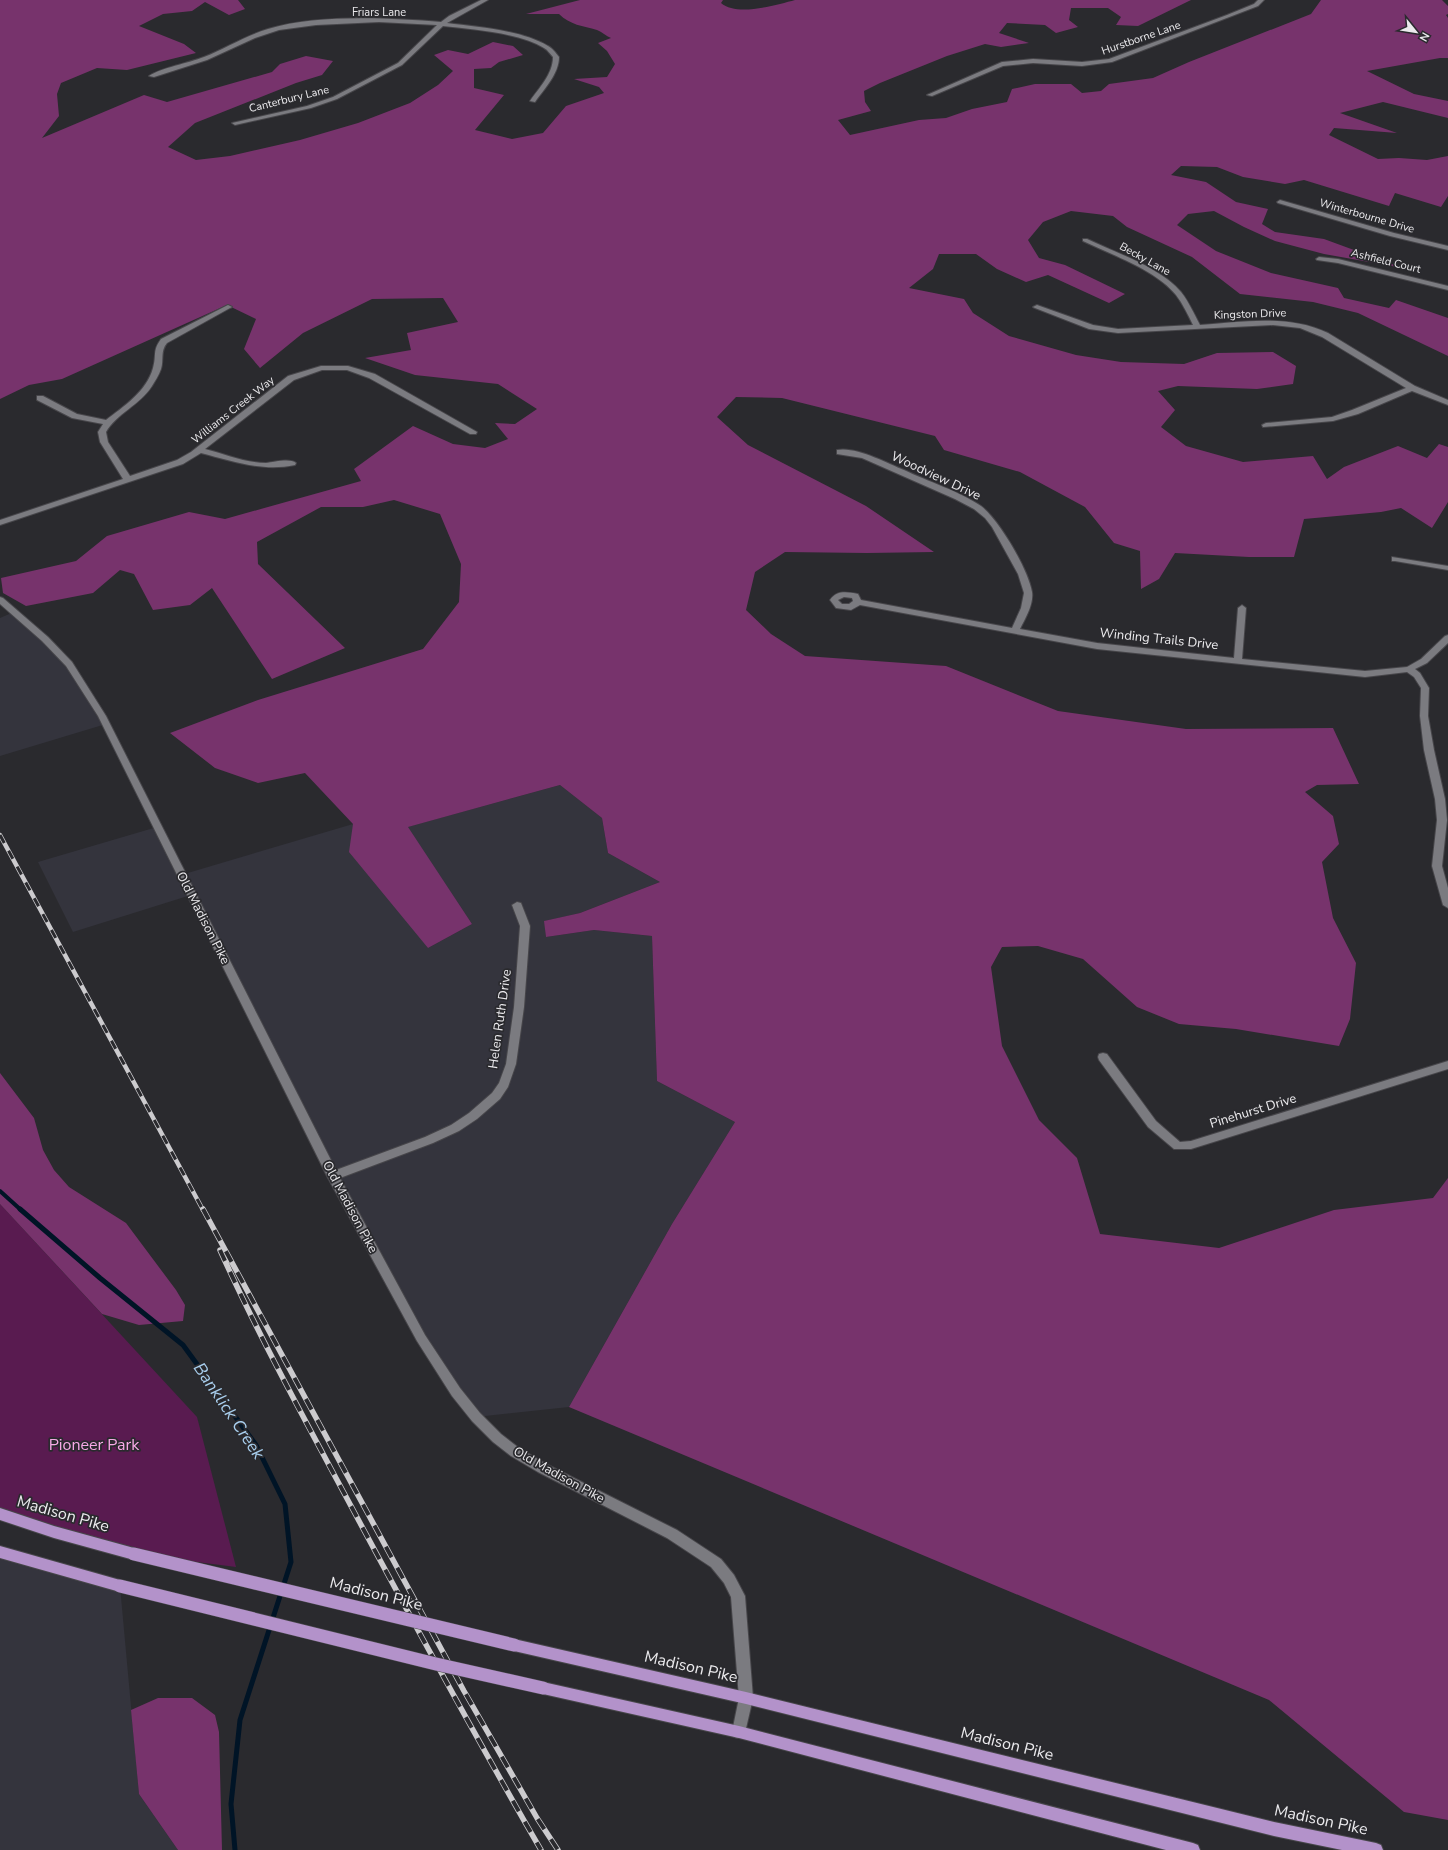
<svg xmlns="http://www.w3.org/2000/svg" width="1448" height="1850" font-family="'Nunito Sans',sans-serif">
<rect width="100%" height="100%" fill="#2a2a2e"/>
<path fill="#34343d" d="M14,612l55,52 37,60 -106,32v-138z
M560,785l42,33 6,35 52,29 -80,31 -35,8 1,16 48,-7 58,6 5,145 78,41 -63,102 -103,183 -93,10 -55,-79 -230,-443 -118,37 -35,-70 119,-35 24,48 172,-51 75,124 44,-24 -65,-97z
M0,1552l120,34 19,208 39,56h-178z"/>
<path fill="#591b50" d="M0,1204l197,213 39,150 -102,-13 -134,-40z"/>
<path fill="#77336c" d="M0,0h238l7,9 -16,6 -24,-13 -13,9 -29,3 -24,12 45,18 12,9 -69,17 -30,-2 -36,15 -4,11 2,22 -17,22 102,-43 23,7 105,-30 8,-8 26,-8 27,5 -11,14 -26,8 -101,40 -27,24 28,13 34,-4 70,-16 58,-17 52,-20 28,-18 15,-14 -19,-16 14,-5 20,4 25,-12 20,4 10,9 -24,7 -8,6 -17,1v19l30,7 -29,35 37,9 31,-6 23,-27 38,-13 -5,-6 -25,-8 33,-2 8,-13 -8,-13 -9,-8 13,-5c-5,-2 -9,-6 -14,-8 -14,-4 -27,-5 -38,-16h-33l54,-14h143l-2,3c16,14 55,2 74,-3h396l-53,26 -22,-1 5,-8 -13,-9h-37l-2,12 9,7 -22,6 -11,-8 -38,-2 -8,10 30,10 -28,4 -16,-3 -38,12 -67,27 -16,8 1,11 6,9 -33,9 12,15 69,-15 27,-2 26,-9 35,-7 5,-13 23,-5h36l11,9 19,-2 8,-7 44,-6 36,-16 122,-48 10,-14h121l6,6v8l-2,1 2,3v40h-8l-73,13 47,23 34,7v17l-65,-16 -43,11 57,20 -63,-5 -5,7 49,24 21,-1 28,2 21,-4v40l-7,11 -46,-14 -6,13 -85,-26 -19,4 -42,-7 -26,-10 -36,-1 -10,9 35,7 30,20 32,7 -6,15 13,8 49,7 79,29 -79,-14 -49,-13 -31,-14 -30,-16 -26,3 -11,11 39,26 55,22 67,15 6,10 45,10 7,-8 52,18v38l-90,-43 -45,-11 -73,-8 -48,-37 -65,-30 -14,-11 -42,-5 -28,11 -15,18 11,18 26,7 60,29 -16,9 -61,-28 -22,7 -29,-13 -21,-15h-37l-6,15 -24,19 55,11 9,14 36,23 67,19 45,7 63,2 33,-11 56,-1 23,14 -3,18 -36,5 -79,-3 -20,5 17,19 -14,17 25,19 57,16 70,-6 14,23 17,-12 54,-21 29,12 12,-14 9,3v55l-16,26 -31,-20 -20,4 -77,7 -10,38h-45l-74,-4 -16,26 -18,10 -1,-38 -26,-8 -29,-36 -65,-35 -76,-22 -9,-14 -153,-38 -46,-1 -19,20 31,28 118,61 68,46 -67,1 -82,-1 -30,20 -9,38 25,24 34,22 141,10 112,45 128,18 147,-1 26,56 -42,1 -12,7 28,24 6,28 -17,18 11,56 23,45 -6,56 -11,27 -103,-17 -57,-5 -42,-17 -54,-48 -45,-13 -36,1 -11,20 11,79 37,74 38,38 23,76 119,14 115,-38 99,-12 15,-20v642l-44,-8 -135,-112 -700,-293 103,-183 63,-102 -78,-41 -5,-145 -58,-6 -48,7 -2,-16 36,-8 80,-31 -52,-29 -6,-35 -42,-33 -152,42 64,97 -44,24 -79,-96 4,-28 -48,-51 -47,10 -43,-15 -45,-35 88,-33 165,-51 36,-47 2,-38 -21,-50 -46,-14 -31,7h-42l-64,35 1,22 87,84 -73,31 -60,-91 -22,17 -37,5 -19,-36 -14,-4 -27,23 -67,13 -23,-13 -2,-15 75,-17 31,-25 82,-24 36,7 136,-38 -7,-12 59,-43 40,18 32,4 23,-9 -13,-16 20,1 22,-15 -39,-25 -83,-9 -50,-17 46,-8 -4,-17 51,-11 -15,-24 -71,1 -69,34 -43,35 -16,-19 12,-30 -29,-14 -165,74 -33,6 -29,14z
M0,1073l34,45 9,32 11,20 15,17 57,36 50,67 9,15 -2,16 -44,4 -37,-11 -102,-110z
M158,1698h34l23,17 4,17 3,118h-44l-39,-56 -8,-84z"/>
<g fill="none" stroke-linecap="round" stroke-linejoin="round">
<path stroke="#001426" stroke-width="4" d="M0,1191l21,19"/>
<path stroke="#001426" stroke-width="5" d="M20,1209l80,69 83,67 73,100 29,59 6,58 -51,158 -9,84 4,46"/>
<defs>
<path id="minor" d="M481,0h7l-41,23c30,4 75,7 101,23 4,2 8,7 11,11 0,17 -15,32 -24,45l-5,-1c9,-13 23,-27 23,-44 -3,-3 -5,-7 -9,-9 -23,-15 -73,-19 -101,-22l-41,39 -65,34 -26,9 -76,17 -3,-2 75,-17 26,-9 65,-34 39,-38 -58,-3 -63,3 -37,5 -24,8 -48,22 -53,17 -5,-1c11,-8 40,-13 55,-19 21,-8 41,-21 64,-28 49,-15 121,-11 173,-7l8,-6z
M1258,0h6l-6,6 -146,56 -30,4 -49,-3 -30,3 -71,30 -5,-1 75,-33 31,-3 49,3 27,-3 118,-44 27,-11z
M1280,200l114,33 54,13v4l-58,-14 -112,-33 -1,-1z
M1083,239h4c29,14 73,28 94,53 8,10 13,22 19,33 42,-3 88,-11 128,8l87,53 33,14v5l-36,-14 -54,23 -25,7 -70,6 -1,-2 4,-2 66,-6 20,-7 54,-22 -84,-51 -22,-9 -27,-3 -155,8 -29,-4 -54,-21 -2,-1 4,-2 56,20 25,4 75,-4c-5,-10 -10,-21 -17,-30 -20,-25 -64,-40 -93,-54z
M1319,257l19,2 110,27v4l-110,-27 -21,-3 -1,-1z
M228,305l4,2 -2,1 -63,35c-7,8 -3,17 -6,26 -2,6 -6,12 -9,17 -12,19 -36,28 -46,46l2,10 22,34 47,-16 14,-8 97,-76 33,-10h27l27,8 102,58 -1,2h-6l-101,-56 -22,-8h-25l-28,10 -89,69c20,5 40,14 61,14 8,-1 24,-5 30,0l-1,2c-33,7 -63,-4 -94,-12l-18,11 -183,61v-5l123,-41 -23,-37 -2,-10 5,-8 -31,-6 -35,-18v-4h6l34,18 29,6c17,-13 41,-29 47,-52 4,-13 -1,-17 8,-29z
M837,450c18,-4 50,13 67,20 23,11 57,22 77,36 18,14 47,63 51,86 2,12 -7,27 -12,37l77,14 137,15 4,-50 4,-3 4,3 -4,51 123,12 42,-4 14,-8 24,-23 3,-1v8l-21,20 -12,6 5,4 9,15 -1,28 6,34 11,49 2,21 -5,46 6,22v20l-5,-3 -11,-39 5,-46 -2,-21 -11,-49 -4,-34 1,-28 -7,-11 -7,-5 -42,5 -268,-28 -237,-44 -9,5 -15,-2 -6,-8c7,-10 17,-8 28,-6l3,6 151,28 9,-20 3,-15 -6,-19 -26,-47 -7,-9 -11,-9 -19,-10 -93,-41 -25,-4zM844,597l8,1 1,3 -4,3h-7l-4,-4z
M1392,557l56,9v4l-53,-9h-3z
M0,597l3,1 45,39 24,25 34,54 230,454 89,-33 26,-12 18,-12 23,-20 7,-10 7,-19 8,-57 6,-81 -8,-21 5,-3 4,1 9,23 -6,81 -8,57 -8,23 -8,12 -23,20 -18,12 -26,12 -93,35 85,157 35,53 20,25 21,21 18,14 27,16 131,66 44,29 13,16 11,21 8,102 -9,39 -5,1 -5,-1 -2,-5 7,-34 -8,-101 -7,-14 -13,-16 -44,-29 -129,-66 -27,-16 -18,-14 -21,-21 -20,-25 -35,-55 -90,-165 -229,-460 -32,-50 -24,-25 -42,-37z
M1103,1053l4,1 49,67 24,21 11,-1 257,-80v8l-257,80h-17l-26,-22 -49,-67 -1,-3 1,-3z"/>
<path id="major" d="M0,1508l54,18 80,22 5,2 2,4 -2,4 -5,2 -80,-22 -54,-18z
M0,1546l120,34 5,2 2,4 -2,4 -5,2 -120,-34z
M514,1639l232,53 528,130 102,21 5,2 2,5h-41l-68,-14 -528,-132 -232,-53 -5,-2 -2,-4 2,-4z
M543,1682l196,44 454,117 5,2 2,5h-34l-427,-112 -196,-44 -5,-2 -2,-4 2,-4z"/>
</defs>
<use href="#minor" stroke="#47464a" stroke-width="2"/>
<use href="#major" stroke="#47464a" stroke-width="2"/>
<use href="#minor" fill="#7b7b80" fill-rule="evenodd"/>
<use href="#major" fill="#b392ca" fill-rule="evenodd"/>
<defs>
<path id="rail-far1" d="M0,835l203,375"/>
<path id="rail" d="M203,1209l261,482 73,127 21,32
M220,1250c42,93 91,181 139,271 59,110 119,220 182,329"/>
</defs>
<use href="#rail-far1" stroke="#cccbce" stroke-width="4.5"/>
<use href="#rail" stroke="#cccbce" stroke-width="5.5"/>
<use href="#rail-far1" stroke="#2a2a2e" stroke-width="3" stroke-dasharray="9" stroke-linecap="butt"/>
<use href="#rail" stroke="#2a2a2e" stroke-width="4" stroke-dasharray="12" stroke-linecap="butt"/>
<defs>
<path id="major-bridge" d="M134,1554l380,91
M120,1586l316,78 107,24"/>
</defs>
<use href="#major-bridge" stroke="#47464a" stroke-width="14" stroke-linecap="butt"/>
<use href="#major-bridge" stroke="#b392ca" stroke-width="13"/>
</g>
<g text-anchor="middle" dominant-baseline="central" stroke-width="3.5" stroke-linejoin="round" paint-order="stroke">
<g font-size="11" fill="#ebeaed" stroke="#2a2a2e">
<text x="379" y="12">Friars Lane</text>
<text transform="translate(1141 38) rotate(-19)">Hurstborne Lane</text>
<text transform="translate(289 99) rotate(-14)">Canterbury Lane</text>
<text transform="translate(1367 216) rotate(16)">Winterbourne Drive</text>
<text transform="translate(1145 259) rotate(29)">Becky Lane</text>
<text transform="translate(1386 261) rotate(14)">Ashfield Court</text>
<text transform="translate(1250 314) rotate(-2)">Kingston Drive</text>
<text transform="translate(233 410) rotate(-38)">Williams Creek Way</text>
</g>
<g font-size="13" fill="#ebeaed" stroke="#2a2a2e">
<text transform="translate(936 476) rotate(25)">Woodview Drive</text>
<text transform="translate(1159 639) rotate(6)">Winding Trails Drive</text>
<text transform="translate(203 918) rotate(63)">Old Madison Pike</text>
<text transform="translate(500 1019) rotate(-82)">Helen Ruth Drive</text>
<text transform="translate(1253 1111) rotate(-17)">Pinehurst Drive</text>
<text transform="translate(350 1207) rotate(62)">Old Madison Pike</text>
<text transform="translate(559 1475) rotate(29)">Old Madison Pike</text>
</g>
<g font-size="16" fill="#f7a9e7" stroke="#2a2a2e">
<text x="94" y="1445">Pioneer Park</text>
</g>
<g font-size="16" fill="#ebeaed" stroke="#2a2a2e">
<text transform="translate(63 1514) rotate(16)">Madison Pike</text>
<text transform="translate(376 1594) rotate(14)">Madison Pike</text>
<text transform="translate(691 1667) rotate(13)">Madison Pike</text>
<text transform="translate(1007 1744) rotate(14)">Madison Pike</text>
<text transform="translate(1321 1820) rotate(12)">Madison Pike</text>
</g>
<g font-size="17" font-style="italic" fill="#a9cfee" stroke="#2a2a2e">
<text transform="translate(229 1411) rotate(56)">Banklick Creek</text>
</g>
</g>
<g transform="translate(1416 32) rotate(120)" stroke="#2a2a2e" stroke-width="3" paint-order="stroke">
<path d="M0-3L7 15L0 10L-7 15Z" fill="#ebeaed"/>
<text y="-6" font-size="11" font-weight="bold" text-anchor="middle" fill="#ebeaed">N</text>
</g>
</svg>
